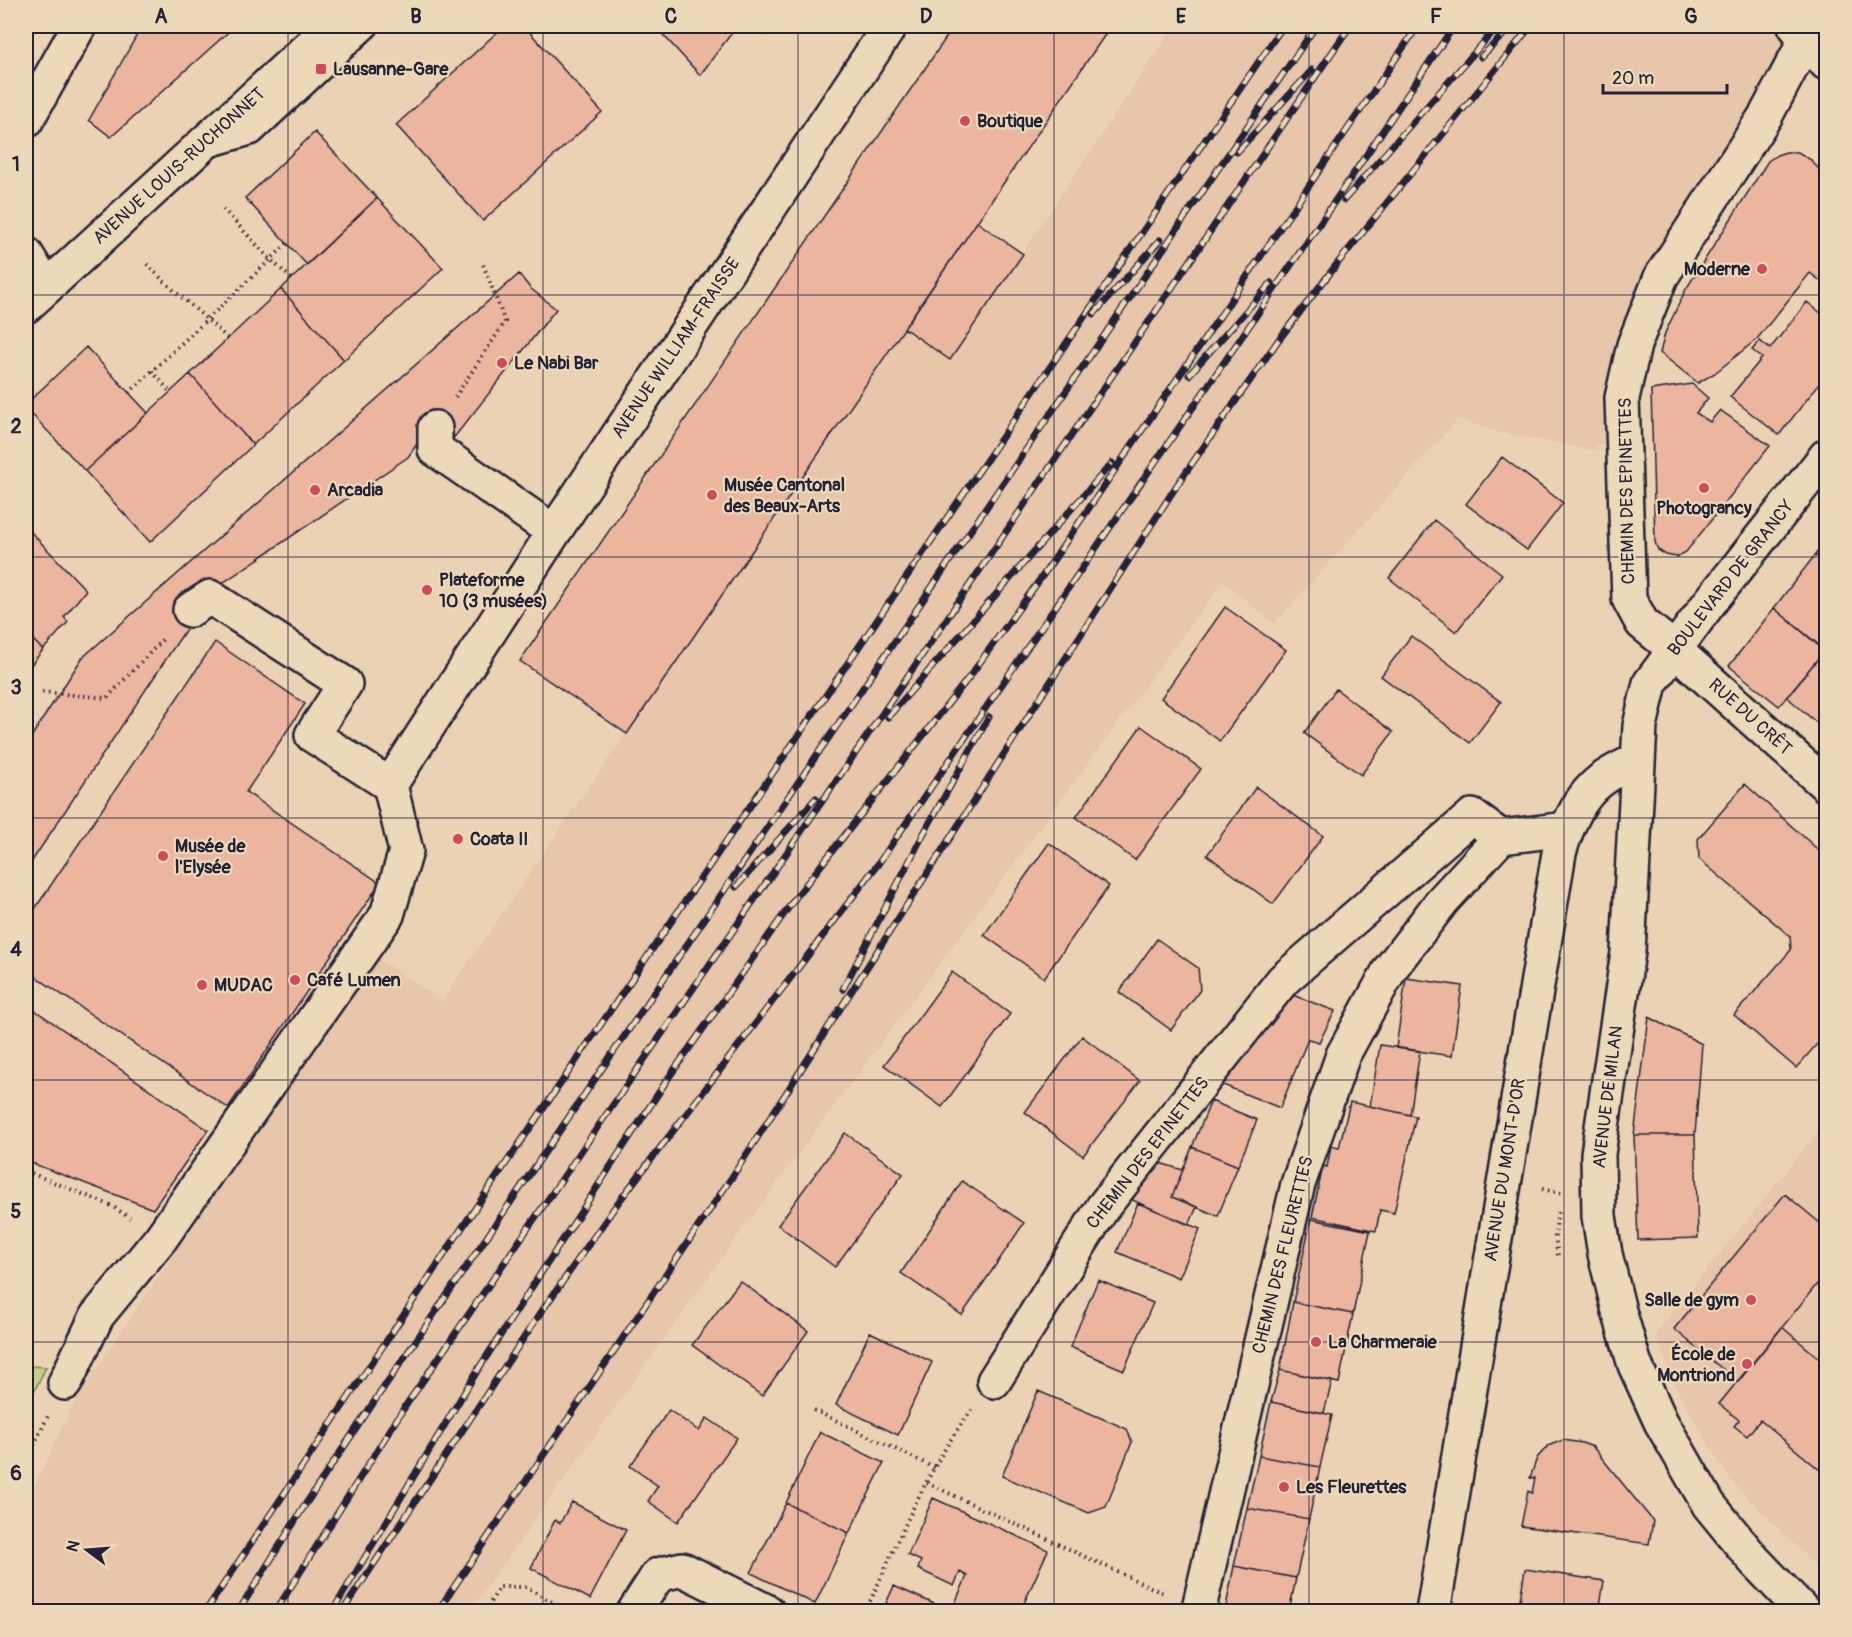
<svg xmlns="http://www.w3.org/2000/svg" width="1852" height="1637" font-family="Pangolin,sans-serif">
<rect width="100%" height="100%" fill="#ebd2b2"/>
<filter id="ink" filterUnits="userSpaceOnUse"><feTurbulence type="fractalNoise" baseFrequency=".0167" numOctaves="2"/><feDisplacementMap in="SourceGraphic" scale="12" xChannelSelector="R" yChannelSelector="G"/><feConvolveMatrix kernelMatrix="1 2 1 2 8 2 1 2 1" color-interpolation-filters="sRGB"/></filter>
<g filter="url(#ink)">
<path fill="#e7c6aa" d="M1174,26h642l-155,251 -36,168 -32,-1 6,7 -102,-19 -39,-13 -184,205 -51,-43 -497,671 -256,359h-444v-107l35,-74 21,-39 45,-68 250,-365 65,43 462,-673 47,32z
M1826,1122v454l-96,-96 -51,-86 -24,-60z"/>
<path fill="#c7d185" stroke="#747a60" stroke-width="1.5" d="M26,1366l20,1 -20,41z"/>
<path fill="#ebb59e" stroke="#22223b" stroke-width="1.5" d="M142,26h93l-124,111 -22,-17z
M504,26h20l78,86 -119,109 -87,-96z
M655,26h82l-37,49z
M754,26h19l-8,9z
M954,26h157l-484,708 -107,-73z
M315,132l62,66 -70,67 -62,-67z
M1786,152h12l13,8 15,17v108l-16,-12 -53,66 -42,34 -17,10 -38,-30 5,-20 21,-44 82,-128 9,-6z
M377,198l66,70 -99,92 -63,-71z
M977,222l46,32 -73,106 -46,-32z
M519,274l11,14 26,21 -104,131 -22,-15 -22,32 -222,151 10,6 -170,256v-125l56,-87z
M281,289l63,71 -91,85 -63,-71z
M1807,302l19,15v58l-47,60 -49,-38 32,-39 -10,-8 8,-9 10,8z
M86,347l62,66 -63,58 -59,-63v-4z
M190,374l63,71 -103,97 -65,-71z
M1692,384l16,14 -12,15 14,9 10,-12 50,36 -84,106 -9,5 -11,-2 -8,-5 -3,-8 -4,-152z
M1502,457l61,46 -36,47 -61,-46z
M1434,520l68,54 -46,58 -67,-54z
M26,527l60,63 -22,27 4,5 -25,28 -17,-17z
M1826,541v24l-11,-10z
M1815,555l11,10v87l-52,-44z
M1225,607l61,43 -66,91 -59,-43z
M1774,608l51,42 -46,56 -50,-40z
M26,633l17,17 -17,21z
M1411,636l90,66 -31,41 -89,-67z
M215,642l90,62 -59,88 134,91 -152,225 -202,-138v-48z
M1825,650l1,2v79l-39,-34z
M1336,689l57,43 -32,43 -57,-42z
M1141,726l60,43 -66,91 -59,-43z
M1745,784l81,73v177l-30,34 -62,-53 57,-65 -1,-14 -91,-77 -1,-20z
M1256,787l67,49 -50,68 -66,-49z
M1049,843l60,43 -65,92 -60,-43z
M1157,939l41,29 2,22 -29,40 -52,-38z
M952,972l58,42 -68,93 -58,-42z
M1406,978l56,8 -10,70 -56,-8z
M1282,991l53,20 -16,31 -11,-3 -28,69 -62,-25z
M26,1004l182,126 -55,79 -127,-48z
M1649,1017l53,27 -7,91h-61z
M1082,1036l58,45 -57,75 -58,-44z
M1380,1045l40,6 -10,64 -40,-9z
M1211,1101l46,19 -19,46 -46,-19z
M1350,1102l66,14 -22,97 -14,-3 -4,21 -64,-14 11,-51 4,1 4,-21 8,2z
M845,1133l58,41 -68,93 -57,-42z
M1634,1135h61l3,103 -60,2z
M1192,1147l46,19 -20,50 -46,-19z
M1156,1162l27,8 -11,27 25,10 -8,18 -59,-26z
M962,1181l62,42 -62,92 -61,-42z
M1785,1194l41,34v45l-88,109 -64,-53z
M1138,1203l62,26 -21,49 -62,-26z
M1311,1219l59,12 -17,83 -60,-12z
M1098,1280l55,23 -29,67 -54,-23z
M740,1281l68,50 -46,65 -70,-51z
M1293,1302l60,12 -14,69 -59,-13z
M1782,1327l44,37v111l-66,-55 -13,16 -13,-10 5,-6 -20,-16z
M870,1332l62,30 -34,73 -62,-30z
M1280,1370l52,11 -8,32 -53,-11z
M1038,1391l89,38 5,13 -26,65 -17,6 -87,-37z
M1271,1402l61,13 -12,52 -61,-11z
M669,1410l30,21 8,-13 30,20 -59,84 -30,-21 10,-15 -28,-20z
M820,1432l64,31 -35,70 -63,-30z
M1563,1440l19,3 11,4 8,10 52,64 -4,23 -128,-18 7,-35 4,2 3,-15h-5l7,-20 11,-12z
M1259,1456l61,11 -11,52 -62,-11z
M933,1498l115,52 -28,62h-69l16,-36 -7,-4 -6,14 -36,-17 3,-8 -13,-6z
M572,1502l54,28 -36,69 -59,-31 24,-48 5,3z
M786,1503l63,30 -34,71 -64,-31z
M1247,1508l62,11 -13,59 -62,-12z
M1234,1566l62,12 -7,34h-64z
M1525,1569l79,12 -5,31h-81z
M894,1586l47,21 -2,5h-57z"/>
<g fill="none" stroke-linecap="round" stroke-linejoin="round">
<defs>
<path id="service" d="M204,147l48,-14 115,-107"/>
<path id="pedestrian" d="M435,428v21l119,83 336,-506
M190,610l20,-13 135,87 -33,51 78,50
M65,1383l32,-67 64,-78 226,-323 19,-64 -16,-66 164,-253"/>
<path id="minor" d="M26,121l53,-95
M26,254l20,33
M1674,649l152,136
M994,1381l109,-174 180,-227 189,-164 29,21
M634,1612l24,-37 24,-6 86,43
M1198,1612l100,-428 45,-129 47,-86 53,-69 58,-63 65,-8"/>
<path id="tertiary" d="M1795,26l31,37
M1674,649l-32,-26 -13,-24 -7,-201 12,-53 27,-68 105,-162 40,-76
M1433,1612l126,-759c7,-24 20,-56 41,-72 11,-9 25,-15 37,-21
M1804,1612l-50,-52 -45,-55 -48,-83 -26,-57 -16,-54 -14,-57 -6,-38 -1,-62 30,-202 12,-226 10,-43 60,-81 116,-146"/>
<path id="secondary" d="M26,306l306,-280"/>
</defs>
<use href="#service" stroke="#22223b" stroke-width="27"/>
<use href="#pedestrian" stroke="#22223b" stroke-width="38"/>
<use href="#minor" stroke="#22223b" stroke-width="38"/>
<use href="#tertiary" stroke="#22223b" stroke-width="38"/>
<use href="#secondary" stroke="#22223b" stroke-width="38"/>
<path stroke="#22223b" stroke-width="4" stroke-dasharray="1.5 4.5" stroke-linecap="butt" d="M223,209l48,51 21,19
M147,264c25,27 55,49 81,75
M152,371l18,21
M129,393l158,-149
M455,397l50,-75 -22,-58
M42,692l65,6 58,-61
M26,1171l86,35 18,12
M1542,1189l19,4
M1558,1212l-3,24 3,20
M814,1410l121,58
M26,1461l22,-45
M927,1483l236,110
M484,1612l16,-25h27l41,25
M865,1612c31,-65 63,-147 107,-202"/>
<use href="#service" stroke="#ebd9b7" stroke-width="22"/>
<use href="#pedestrian" stroke="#ebd9b7" stroke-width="33"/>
<use href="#minor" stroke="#ebd9b7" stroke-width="33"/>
<use href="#tertiary" stroke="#ebd9b7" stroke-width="33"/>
<use href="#secondary" stroke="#ebd9b7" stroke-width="33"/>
<defs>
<path id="rail" d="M1481,57l31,-31
M1237,152l75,-82
M1344,200l154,-174
M1094,314l66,-74
M1189,375l82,-92
M888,717l224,-254
M736,887l80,-89
M843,989l81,-156 65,-116
M205,1612l263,-393 815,-1193
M238,1612l67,-107 75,-112 936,-1367
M275,1612l127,-201 450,-653 498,-732
M332,1612l147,-244 188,-288 129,-183 174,-221 76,-105 372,-545
M342,1612l195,-294 80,-114 261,-340 429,-622 147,-216
M437,1612l295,-435 445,-692 100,-143 60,-78 194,-238"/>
</defs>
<use href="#rail" stroke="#22223b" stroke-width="7"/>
<use href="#rail" stroke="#ebd9b7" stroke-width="4.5" stroke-dasharray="14" stroke-linecap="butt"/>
</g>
</g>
<path fill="none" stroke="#22223b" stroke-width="1.5" stroke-opacity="0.55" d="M288,26v1586M543,26v1586M798,26v1586M1054,26v1586M1309,26v1586M1564,26v1586M26,295h1800M26,557h1800M26,818h1800M26,1080h1800M26,1342h1800"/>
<g fill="#d1495b" stroke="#ebd9b7" stroke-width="2">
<rect x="315" y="63" width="12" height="12" rx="3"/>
<circle cx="965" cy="121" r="6"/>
<circle cx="1762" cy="269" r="6"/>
<circle cx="502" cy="363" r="6"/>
<circle cx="1704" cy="488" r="6"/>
<circle cx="315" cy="490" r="6"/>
<circle cx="712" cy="495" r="6"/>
<circle cx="427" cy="590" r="6"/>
<circle cx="458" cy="839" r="6"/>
<circle cx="163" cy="856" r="6"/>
<circle cx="295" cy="980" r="6"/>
<circle cx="202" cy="985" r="6"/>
<circle cx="1751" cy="1300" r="6"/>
<circle cx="1316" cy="1342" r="6"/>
<circle cx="1747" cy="1364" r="6"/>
<circle cx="1284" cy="1487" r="6"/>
</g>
<g text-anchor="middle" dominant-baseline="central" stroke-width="4.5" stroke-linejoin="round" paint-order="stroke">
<g font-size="18" font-weight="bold" fill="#22223b" stroke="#ebd9b7" text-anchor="start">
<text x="333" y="69">Lausanne-Gare</text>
<text x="977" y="121">Boutique</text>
<text x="1750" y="269" text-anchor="end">Moderne</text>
<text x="514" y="363">Le Nabi Bar</text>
<text x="724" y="485">Musée Cantonal<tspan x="724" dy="21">des Beaux-Arts</tspan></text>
<text x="327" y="490">Arcadia</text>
<text x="1704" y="508" text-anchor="middle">Photograncy</text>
<text x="439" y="580">Plateforme<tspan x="439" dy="21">10 (3 musées)</tspan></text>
<text x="470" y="839">Coata II</text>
<text x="175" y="846">Musée de<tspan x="175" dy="21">l'Elysée</tspan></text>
<text x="307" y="980">Café Lumen</text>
<text x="214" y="985">MUDAC</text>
<text x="1739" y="1300" text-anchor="end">Salle de gym</text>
<text x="1328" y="1342">La Charmeraie</text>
<text x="1735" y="1354" text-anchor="end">École de<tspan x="1735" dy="21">Montriond</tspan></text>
<text x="1296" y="1487">Les Fleurettes</text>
</g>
<g font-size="18" fill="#22223b" stroke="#ebd9b7">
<text transform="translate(179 166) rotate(-42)">AVENUE LOUIS-RUCHONNET</text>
<text transform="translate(676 348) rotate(-56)">AVENUE WILLIAM-FRAISSE</text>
<text transform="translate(1627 491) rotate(-91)">CHEMIN DES EPINETTES</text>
<text transform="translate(1731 578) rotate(-52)">BOULEVARD DE GRANCY</text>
<text transform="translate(1750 717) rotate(42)">RUE DU CRÊT</text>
<text transform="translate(1608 1097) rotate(-83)">AVENUE DE MILAN</text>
<text transform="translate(1148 1153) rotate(-52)">CHEMIN DES EPINETTES</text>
<text transform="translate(1505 1170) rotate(-81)">AVENUE DU MONT-D'OR</text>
<text transform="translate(1283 1255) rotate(-76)">CHEMIN DES FLEURETTES</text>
</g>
</g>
<rect width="1852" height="1637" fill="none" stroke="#ebd9b7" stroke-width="66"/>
<g transform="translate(87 1550) rotate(286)" stroke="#ebd9b7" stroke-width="4.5" paint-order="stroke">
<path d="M0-4.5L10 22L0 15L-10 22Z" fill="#22223b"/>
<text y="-9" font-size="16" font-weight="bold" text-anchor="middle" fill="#22223b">N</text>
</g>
<path d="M1603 84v9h124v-9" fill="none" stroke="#22223b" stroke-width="3"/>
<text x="1612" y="84" font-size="18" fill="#22223b" stroke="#ebd9b7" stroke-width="4.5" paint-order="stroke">20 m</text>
<rect x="33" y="33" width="1786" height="1571" fill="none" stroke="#22223b" stroke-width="2"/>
<g font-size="20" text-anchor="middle" font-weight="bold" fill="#22223b">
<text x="161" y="23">A</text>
<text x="416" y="23">B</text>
<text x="671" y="23">C</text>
<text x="926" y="23">D</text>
<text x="1181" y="23">E</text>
<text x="1436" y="23">F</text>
<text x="1691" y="23">G</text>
<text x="16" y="171">1</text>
<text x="16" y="433">2</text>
<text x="16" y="694">3</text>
<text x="16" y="956">4</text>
<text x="16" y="1218">5</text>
<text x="16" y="1480">6</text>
</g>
</svg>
